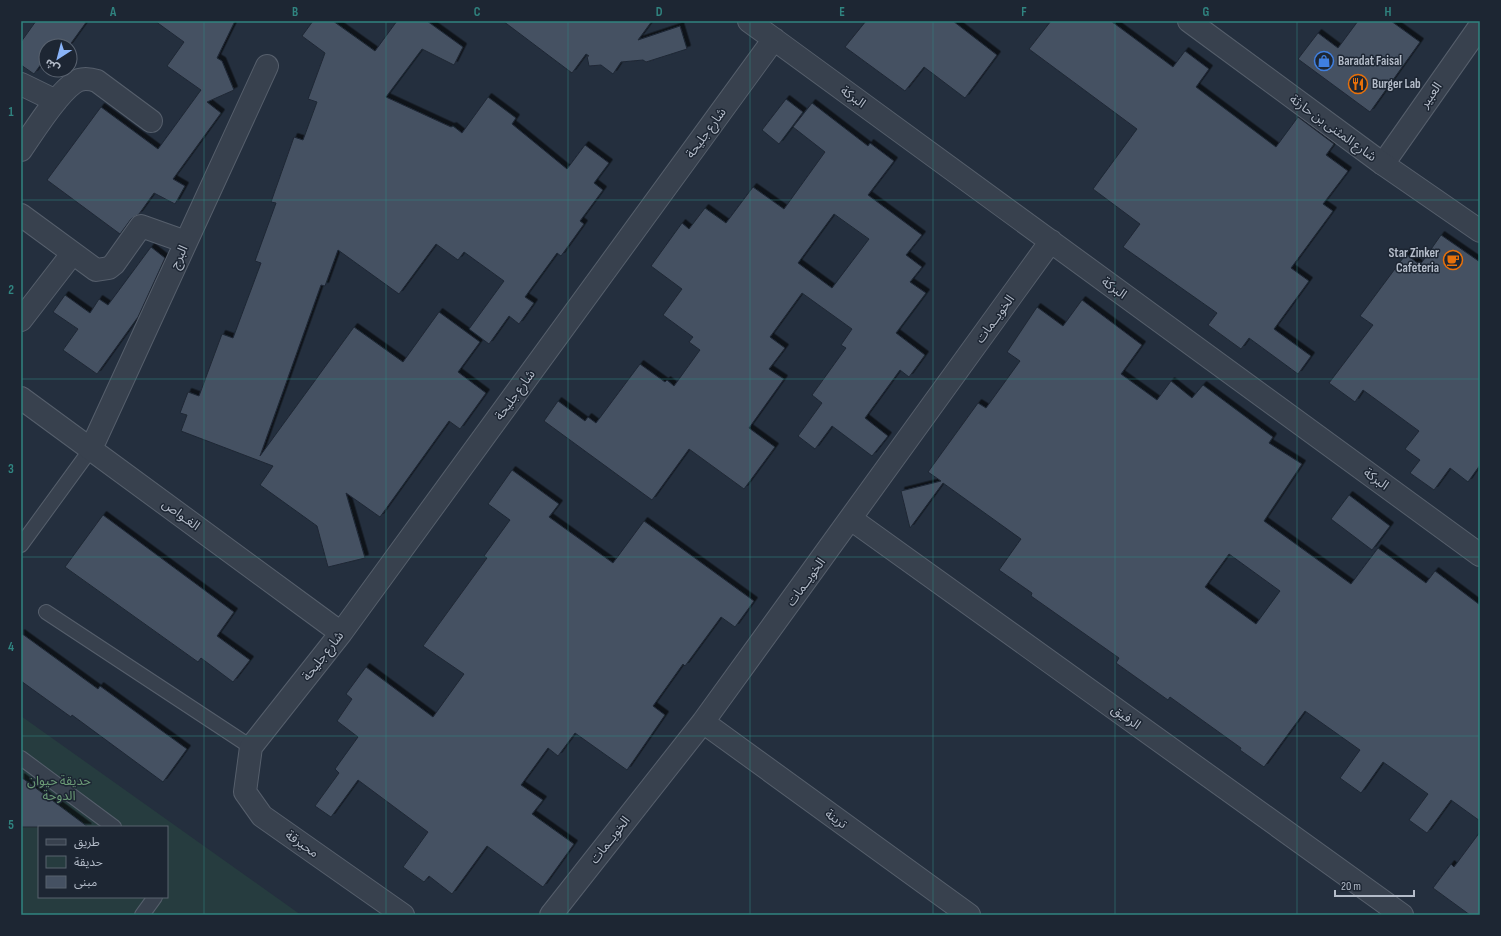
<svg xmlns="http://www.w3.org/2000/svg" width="1501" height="936" font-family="'Sofia Sans Condensed','Noto Sans Arabic',sans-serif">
<defs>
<filter id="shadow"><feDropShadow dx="3.5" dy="-3.5" stdDeviation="0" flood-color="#0009"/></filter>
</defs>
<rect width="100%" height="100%" fill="#242f3e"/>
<path fill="#263c3f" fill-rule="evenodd" d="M21,716l280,199h-280zM39,827h128v70h-128z"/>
<path fill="#455162" stroke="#1f2835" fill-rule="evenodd" filter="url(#shadow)" d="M36,21h51l-18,25h-23v11l-12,17 -13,-9v-23z
M155,21h80l-18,37 5,3 12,29 -27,12 14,11 -48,66 12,7 -10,18 -21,-11 -15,21 -8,5 -11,15 -73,-54 54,-73 57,42 43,-59 -34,-24 17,-24z
M313,21h20l42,30 22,-30h30l36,26 -9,18 -32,-16 -36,48 65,30 2,-1 9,7 26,-36 28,21 -4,6 55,45 18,-24 24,18 -15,20 9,7 -23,31 4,3 -23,32 -4,-3 -32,44 9,6 -15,21 -10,-8 -20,28 -20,-15 35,-48 -40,-29 -6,8 -22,-16 -37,50 -61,-44 -13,36 -4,-1 -61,171 94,-129 49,35 36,-50 41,30 -22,30 28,21 -26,36 -11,-8 -69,96 -34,-24 19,65 -37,9 -11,-41 -57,-41 13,-19 -92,-35 6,-16 -7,-2 8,-21 11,4 23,-62 11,4 28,-75 -6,-2 21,-58 -5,-1 23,-65 9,3 14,-38 -9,-3 17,-46 -23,-17z
M503,21h149l-14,19 42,-14 7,23 -41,13 -3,-2 -22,2 -8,12 -12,-9 -12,1 -2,-10h2l-3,-2 -14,19z
M866,21h87l44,34 -32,43 -41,-31 -19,24 -60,-44z
M1051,21h60l62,46 12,-16 24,18 -13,18 80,60 22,-30 36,27 -8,11 22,16 -25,33 10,7 -42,57 18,13 -35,48 37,27 -13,18 -49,-36 -8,11 -33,-24 9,-12 -94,-66 17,-23 -47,-35 44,-60 -108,-80z
M1358,21h33l29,21 -50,70 -72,-53 20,-26 20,15z
M786,99l17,13 -24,32 -17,-14z
M812,103l56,43 2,-3 24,18 -26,34 54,40 -16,20 16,12 -12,15 16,11 -30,40 29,22 -16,22 -9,-7 -35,48 23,18 -16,20 -40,-30 -17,23 -17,-13 24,-33 -10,-8 34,-47 -5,-3 11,-16 -50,-36 -32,44 15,11 -16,21 15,10 -35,49 26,19 -31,42 -55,-40 -37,51 -108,-79 14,-20 27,20 3,-4 8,6 44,-59 25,18 2,-2 7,6 26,-36 -11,-8 4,-5 -30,-22 19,-26 -31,-23 31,-43 7,6 16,-21 21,15 27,-36 31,22 41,-57 -32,-25zM834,214l35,25 -37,49 -34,-25z
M1441,235l39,27v203l-12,17 -18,-14 -16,22 -24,-17 10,-13 -15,-11 14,-18 -56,-41 -8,12 -26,-19 44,-58 -13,-9 46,-62 14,11z
M151,247l14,11 -27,59 -41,57 -34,-24 15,-21 -25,-17 12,-17 25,18 9,-14 9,6z
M1082,300l60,45 -21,29 36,26 14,-19 21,17 11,-13 70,52 -4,6 33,21 -38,57 87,63 27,-36 48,35 9,-12 45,34v216l-29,-21 -24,33 -18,-13 19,-26 -45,-32 -22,31 -21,-15 20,-28 -55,-39 -41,56 -24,-17 1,-2 -71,-51 -2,3 -52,-37 3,-5 -88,-62 1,-3 -33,-23 22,-31 -78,-56 -33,45 -9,-37 40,-10 -13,-9 50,-69 8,5 34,-47 -13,-9 30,-45 26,19zM1229,554l51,37 -24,33 -51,-37z
M512,470l47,34 -10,13 64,46 31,-42 110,80 -19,26 -14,-10 -36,49 -2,-2 -30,42 12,9 -38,55 -52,-37 -17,23 -10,-8 -27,37 22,15 -11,14 42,30 -31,43 -56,-41 -35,48 -23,-18 -5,6 -21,-15 25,-35 -70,-52 -27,37 -16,-11 24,-33 -4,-4 23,-32 -21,-16 15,-22 -6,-5 20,-27 67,50 31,-43 -41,-28 64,-88 -3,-2 26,-36 -22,-16z
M1349,495l41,31 -18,24 -41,-31z
M103,515l131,97 -17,24 33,24 -17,22 -32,-24 -3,4 -133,-95z
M21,633l77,56 2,-3 87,63 -24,33 -91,-67 -1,2 -50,-36z
M21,777l67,50h-67z
M1480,832v83h-10l-37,-27 18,-24 3,3z"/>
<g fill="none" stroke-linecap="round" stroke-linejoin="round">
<defs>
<path id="service" d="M21,545l70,-96
M46,612l205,135
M21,758l93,69
M142,915l13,-18"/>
<path id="minor" d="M749,21l731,534
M21,84l35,17
M21,150c12,-17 39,-62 58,-70 6,-2 12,-1 18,1l54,40
M1383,164l97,-138
M21,215l75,55 13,-2 5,-4 27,-38 45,16
M21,320l51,-66
M21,398l320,235
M91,449l176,-383
M851,519l551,396
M703,722l266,193
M403,915l-141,-99 -17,-24 6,-45 90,-114 433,-594
M551,915l152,-193 348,-481"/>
<path id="tertiary" d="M1189,21l194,143 97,67"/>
</defs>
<use href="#service" stroke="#565f6c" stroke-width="16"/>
<use href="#minor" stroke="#565f6c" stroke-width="24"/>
<use href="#tertiary" stroke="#565f6c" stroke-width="24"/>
<use href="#service" stroke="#38414e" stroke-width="14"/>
<use href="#minor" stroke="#38414e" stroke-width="22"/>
<use href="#tertiary" stroke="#38414e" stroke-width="22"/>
</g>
<path fill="none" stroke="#308480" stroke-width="1" stroke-opacity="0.55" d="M204,21v894M386,21v894M568,21v894M750,21v894M933,21v894M1115,21v894M1297,21v894M21,200h1459M21,379h1459M21,557h1459M21,736h1459"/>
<defs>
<symbol id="shop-ring" viewBox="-11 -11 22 22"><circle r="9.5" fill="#1d2633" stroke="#3f7fe0" stroke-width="1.5"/><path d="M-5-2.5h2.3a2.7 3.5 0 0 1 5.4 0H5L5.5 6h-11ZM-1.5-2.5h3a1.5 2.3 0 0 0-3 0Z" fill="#3f7fe0"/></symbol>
<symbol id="restaurant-ring" viewBox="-11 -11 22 22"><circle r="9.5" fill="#1d2633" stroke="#e8710a" stroke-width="1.5"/><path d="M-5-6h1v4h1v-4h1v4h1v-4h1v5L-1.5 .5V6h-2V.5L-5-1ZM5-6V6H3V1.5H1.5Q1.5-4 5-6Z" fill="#e8710a"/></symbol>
<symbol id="cafe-ring" viewBox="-11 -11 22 22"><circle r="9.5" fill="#1d2633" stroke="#e8710a" stroke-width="1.5"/><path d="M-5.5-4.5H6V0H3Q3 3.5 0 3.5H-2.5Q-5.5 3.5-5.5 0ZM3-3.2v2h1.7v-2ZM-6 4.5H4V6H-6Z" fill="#e8710a"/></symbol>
</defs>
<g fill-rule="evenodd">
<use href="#shop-ring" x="1313" y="50" width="22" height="22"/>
<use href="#restaurant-ring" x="1347" y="73" width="22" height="22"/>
<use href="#cafe-ring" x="1442" y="249" width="22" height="22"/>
</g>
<g text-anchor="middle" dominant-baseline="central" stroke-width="3" stroke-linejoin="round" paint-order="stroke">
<g font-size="13" font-weight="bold" fill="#b4bcc9" stroke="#1d2633" text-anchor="start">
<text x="1338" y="61">Baradat Faisal</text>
<text x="1372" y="84">Burger Lab</text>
<text x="1439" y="253" text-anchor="end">Star Zinker<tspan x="1439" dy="15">Cafeteria</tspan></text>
</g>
<g font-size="13" fill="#b4bcc9" stroke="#1d2633">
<text transform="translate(1431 95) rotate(-55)">العبير</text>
<text transform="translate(853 97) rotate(36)">البركة</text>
<text transform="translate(1333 128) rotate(36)">شارع المثنى بن حارثة</text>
<text transform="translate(706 133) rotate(-54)">شارع جليحة</text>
<text transform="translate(179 257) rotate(-65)">البرج</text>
<text transform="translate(1114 288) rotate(36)">البركة</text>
<text transform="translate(995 319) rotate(-54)">الخويــمات</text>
<text transform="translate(515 395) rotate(-54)">شارع جليحة</text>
<text transform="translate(1376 479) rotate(36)">البركة</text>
<text transform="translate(181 515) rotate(36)">الغـواص</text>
<text transform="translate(806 582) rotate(-54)">الخويــمات</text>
<text transform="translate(323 656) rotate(-52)">شارع جليحة</text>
<text transform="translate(1126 717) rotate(36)">الرفيق</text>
<text transform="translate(836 819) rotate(36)">ترينة</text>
<text transform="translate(610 840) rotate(-52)">الخويــمات</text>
<text transform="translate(302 844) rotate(35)">محيرقة</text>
</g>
<g font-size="13" fill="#6b9a76" stroke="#1d2633">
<text x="59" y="781">حديقة حيوان<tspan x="59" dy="15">الدوحة</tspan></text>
</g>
</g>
<rect width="1501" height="936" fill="none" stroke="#1d2633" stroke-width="44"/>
<rect x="38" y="826" width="130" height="72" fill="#1d2633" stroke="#59626f"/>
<rect x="46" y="839" width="20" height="6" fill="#38414e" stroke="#59626f"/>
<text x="74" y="846" font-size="12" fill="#b4bcc9">طريق</text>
<rect x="46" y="856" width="20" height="12" fill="#263c3f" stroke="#59626f"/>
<text x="74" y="866" font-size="12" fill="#b4bcc9">حديقة</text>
<rect x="46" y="876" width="20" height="12" fill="#455162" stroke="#59626f"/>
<text x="74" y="886" font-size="12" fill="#b4bcc9">مبنى</text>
<g transform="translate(58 58) rotate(216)"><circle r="19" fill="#1d2633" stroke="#59626f"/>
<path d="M0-3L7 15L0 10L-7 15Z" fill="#8ab4f8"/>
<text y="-6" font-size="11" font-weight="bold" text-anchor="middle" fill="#b4bcc9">ش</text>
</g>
<path d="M1335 890v6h79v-6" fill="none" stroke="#b4bcc9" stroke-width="2"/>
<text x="1341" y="890" font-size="12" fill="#b4bcc9" stroke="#1d2633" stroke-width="3" paint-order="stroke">20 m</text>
<rect x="22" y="22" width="1457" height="892" fill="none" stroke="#308480" stroke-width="1.5"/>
<g font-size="13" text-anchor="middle" font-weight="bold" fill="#308480">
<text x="113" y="16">A</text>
<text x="295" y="16">B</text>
<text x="477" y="16">C</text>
<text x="659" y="16">D</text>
<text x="842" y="16">E</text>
<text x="1024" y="16">F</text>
<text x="1206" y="16">G</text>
<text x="1388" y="16">H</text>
<text x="11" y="116">1</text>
<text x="11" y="294">2</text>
<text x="11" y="473">3</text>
<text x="11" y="651">4</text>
<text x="11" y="829">5</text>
</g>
</svg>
